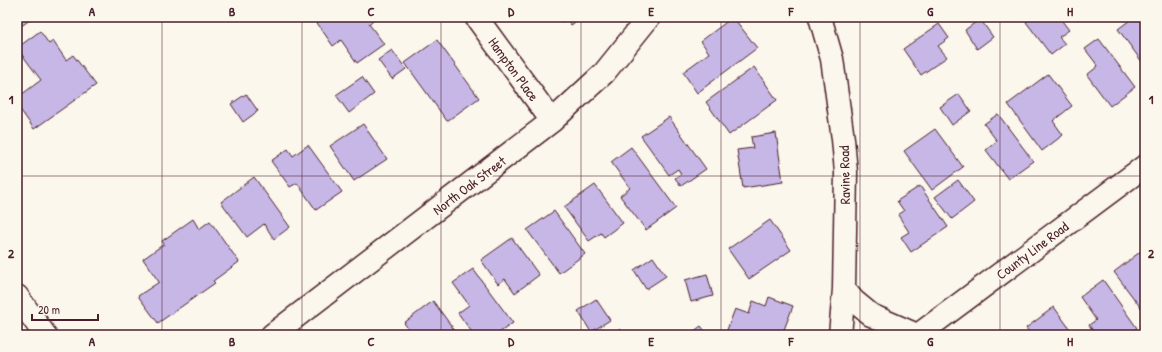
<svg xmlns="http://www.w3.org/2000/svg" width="1162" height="352" font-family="'Patrick Hand',sans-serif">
<rect width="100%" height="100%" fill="#fbf7ec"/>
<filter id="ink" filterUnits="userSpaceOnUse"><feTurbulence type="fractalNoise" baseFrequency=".025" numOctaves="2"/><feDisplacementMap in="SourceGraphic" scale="8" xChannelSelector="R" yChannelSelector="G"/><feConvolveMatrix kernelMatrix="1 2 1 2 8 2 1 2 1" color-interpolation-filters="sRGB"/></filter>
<g filter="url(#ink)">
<path fill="#c7b7e7" stroke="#4a1f2b" d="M17,17h17l-17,12z
M313,17h63l-7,7 15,20 -27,19 -16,-23 -8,6z
M557,17h26l-12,8 -5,-7 -5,4z
M733,17l24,31 -60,45 -14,-21 26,-19 -8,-12z
M1033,17h26l10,13 -10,7 6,7 -14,11 -25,-33z
M1129,17h16v49l-27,-37 12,-9z
M980,19l13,18 -16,12 -12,-19z
M939,24l10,14 -11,8 9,11 -26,18 -18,-26z
M40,31l9,13 4,-3 13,19 7,-5 23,30 -62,44 -17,-24v-7l24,-18 -24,-32z
M1099,39l36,48 -25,19 -23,-31 11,-9 -13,-17z
M437,40l42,58 -32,23 -42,-58z
M392,50l14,19 -14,10 -14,-19z
M754,67l23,33 -48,35 -23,-33z
M1048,74l24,32 -19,15 10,14 -21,16 -34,-47z
M362,77l12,17 -25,19 -13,-18z
M246,94l12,17 -15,11 -12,-18z
M959,94l12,17 -19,14 -12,-18z
M998,114l35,47 -25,18 -22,-29 11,-9 -13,-17z
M669,117l37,52 -25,17 -6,-8 6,-4 -3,-5 -9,6 -28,-39z
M363,124l24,35 -33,22 -24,-35z
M935,129l28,38 -31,23 -28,-39z
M776,133l7,49 -40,6 -6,-38 16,-2 -2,-11z
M308,145l34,47 -26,18 -19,-27 -7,4 -19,-26 17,-12 5,7z
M631,147l45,61 -30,22 -26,-34 10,-8 -19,-26z
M254,177l36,50 -16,12 -10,-15 -17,13 -26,-35z
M958,180l16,22 -22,17 -17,-22z
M595,185l28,38 -19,14 -3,-4 -12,8 -25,-34z
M920,186l28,41 -37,25 -10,-15 8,-5 -11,-17 6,-4 -7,-10z
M554,211l31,43 -26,19 -32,-43z
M193,219l6,10 11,-8 29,41 -26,19 2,2 -57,40 -20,-27 21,-14 -16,-23 21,-15 -2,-3z
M770,220l21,30 -42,29 -21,-30z
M512,238l27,37 -24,18 -10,-14 -7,5 -17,-24z
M1140,252l5,7v46l-4,3 -27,-36z
M653,257l13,19 -20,13 -12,-19z
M473,269l40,54 -17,12h-22l-16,-22 11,-8 -16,-22z
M707,274l6,22 -22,6 -6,-22z
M1103,280l34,48 -10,7h-31l-7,-10 7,-5 -16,-23z
M769,297l24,9 -11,29h-57l10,-26 14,5 4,-13 13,5z
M596,299l14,21 -19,12 -13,-21z
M433,301l25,34h-45l-9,-12z
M1054,307l18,25 -3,3h-38l-5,-7z
M701,326l7,9h-19z
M620,329l5,6h-14z"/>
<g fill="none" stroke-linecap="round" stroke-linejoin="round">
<defs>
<path id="minor" d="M476,17l76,104
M820,17l12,42 11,80 3,33 -2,117 -4,46
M844,289l10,12 17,14 46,20
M17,296l28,39
M272,335l280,-214 52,-48 45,-56
M918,335l227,-169"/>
</defs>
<use href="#minor" stroke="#4a1f2b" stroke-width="25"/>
<use href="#minor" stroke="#fbf7ec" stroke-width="22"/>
</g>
</g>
<path fill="none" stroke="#4a1f2b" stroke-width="1" stroke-opacity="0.55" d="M162,17v318M302,17v318M441,17v318M581,17v318M721,17v318M860,17v318M1000,17v318M17,176h1128"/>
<g text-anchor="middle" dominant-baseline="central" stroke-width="3.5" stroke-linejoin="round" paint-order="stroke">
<g font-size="14" fill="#4a1f2b" stroke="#fbf7ec">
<text transform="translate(514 69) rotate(54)">Hampton Place</text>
<text transform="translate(844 175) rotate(-91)">Ravine Road</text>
<text transform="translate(469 185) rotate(-37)">North Oak Street</text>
<text transform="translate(1032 250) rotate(-37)">County Line Road</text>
</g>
</g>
<rect width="1162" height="352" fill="none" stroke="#fbf7ec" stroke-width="44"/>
<path d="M32 314v6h66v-6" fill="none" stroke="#4a1f2b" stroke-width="2"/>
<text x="38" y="314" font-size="12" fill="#4a1f2b" stroke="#fbf7ec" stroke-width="3" paint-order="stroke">20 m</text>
<rect x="22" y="22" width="1118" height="308" fill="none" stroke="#4a1f2b" stroke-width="1.5"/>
<g font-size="13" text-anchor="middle" font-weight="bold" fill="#4a1f2b">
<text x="92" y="16">A</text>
<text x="232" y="16">B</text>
<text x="371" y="16">C</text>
<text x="511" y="16">D</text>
<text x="651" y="16">E</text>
<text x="791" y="16">F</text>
<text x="930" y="16">G</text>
<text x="1070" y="16">H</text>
<text x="11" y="104">1</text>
<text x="1151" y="104">1</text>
<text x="11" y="258">2</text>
<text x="1151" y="258">2</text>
<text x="92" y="346">A</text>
<text x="232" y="346">B</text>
<text x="371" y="346">C</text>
<text x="511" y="346">D</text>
<text x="651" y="346">E</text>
<text x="791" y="346">F</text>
<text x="930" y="346">G</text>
<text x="1070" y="346">H</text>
</g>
</svg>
